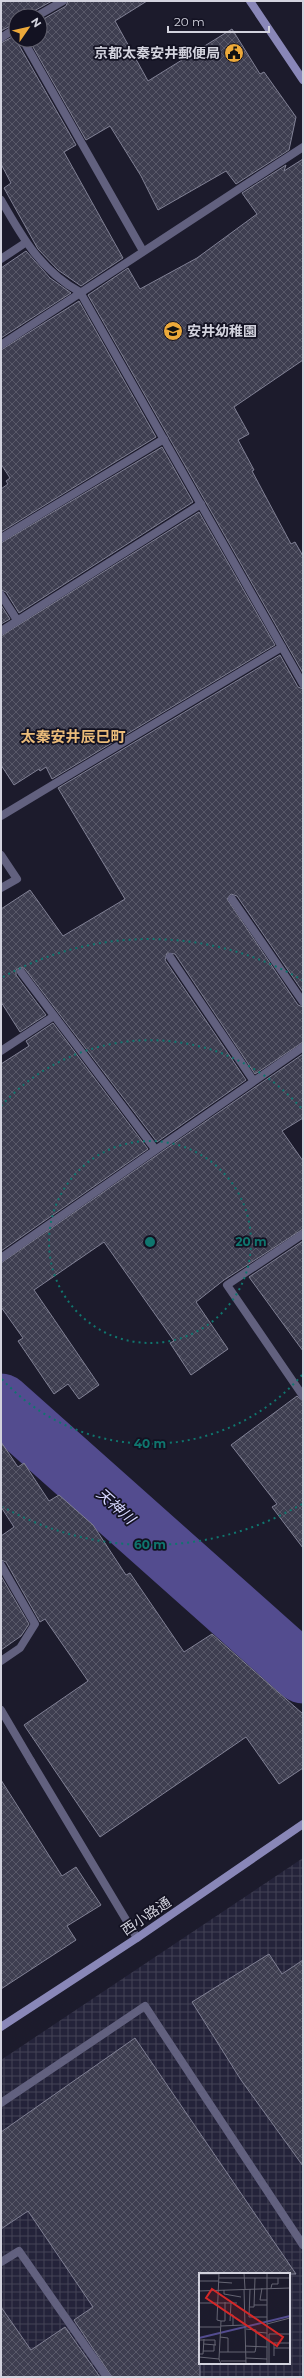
<svg xmlns="http://www.w3.org/2000/svg" width="304" height="2378" font-family="Montserrat,'Noto Sans JP',sans-serif">
<defs>
<pattern id="industrial-grid" width="8" height="8" patternUnits="userSpaceOnUse"><rect width="8" height="8" fill="#24233a"/><path d="M0 4h8M4 0v8" fill="none" stroke="#434256"/></pattern>
<pattern id="building-cross-hatch" width="8" height="8" patternUnits="userSpaceOnUse"><rect width="8" height="8" fill="#3e3e50"/><path d="M0 0l8 8M0 8l8-8" fill="none" stroke="#595969"/></pattern>
</defs>
<rect width="100%" height="100%" fill="#1c1b2c"/>
<path fill="url(#industrial-grid)" fill-rule="evenodd" d="M303,1858v519h-302v-317zM200,2274h89v89h-89z"/>
<g fill="none" stroke-linecap="round" stroke-linejoin="round">
<path stroke="#534c8f" stroke-width="61" d="M1,1404l302,269"/>
</g>
<path fill="url(#building-cross-hatch)" stroke="#818195" d="M1,1h51l-18,10 -2,5h-16v7l-15,8z
M68,1h79l-32,20 33,60 84,-52 28,45 4,-2 32,45 -7,33 -53,34 -10,-13 -68,39 -17,-34 -31,-50 -24,14 -57,-100h11v-19l26,-15z
M16,35v5l60,105 -12,7 59,106 -42,28 -23,-16 -20,-21 -34,-61 7,-5 -10,-19v-121z
M303,159v201l-69,47 15,27 -11,6 16,30 -2,1 39,73 4,-2 8,14v117l-215,-378 40,-27 12,21 57,-31 60,-44 -15,-21 44,-28 -2,6z
M26,251l24,27 21,15 -70,45v-70z
M79,301l77,136 -155,95v-43l7,-5 -2,-3 4,-3 -9,-14v-114z
M162,447l31,55 -174,111 -13,-21 -5,-2v-47z
M199,512l76,133 -223,134 -6,-12 -6,4 -1,-2 -25,16 -13,-20v-129z
M1,605l9,14 -9,5z
M280,655l18,32 5,2v303l-66,-96 -6,-2 -4,5 71,106 5,2v35l-48,32 -80,-120 -8,-1 -2,7 81,120 -89,62 -132,-173 -4,-2 -5,3v5l30,40 -26,17 -19,-30v-93l29,-19 33,46 62,-37 -67,-111z
M53,1023l95,126 -147,102v-187l28,-18 -3,-5z
M303,1054v64l-21,13 21,30v68l-79,51 -28,22 32,47 -37,26 -21,-32 4,-2 -70,-99 -70,48 65,95 -20,14 -11,-15 -14,10 -36,-53 5,-3 -22,-31v-44z
M303,1241v110l-54,-74z
M297,1396l6,5v147l-31,-41 5,-3 -46,-59z
M1,1442l17,25 6,-4 25,38 10,-6 34,30 33,50 4,-2 54,79 28,-18 91,80v54l-24,16 -33,-47 -146,100 -76,-112 64,-44 -43,-62 -5,3 -34,-60 -5,-2v-24l13,-9 -13,-20z
M1,1576l28,48 -8,12 -20,14z
M1,1780l61,96 14,-9 25,38 -34,21 9,14 -75,49z
M269,1954l13,20 21,-14v206l-62,-86 -49,-78z
M135,2038l161,236h-96v103h-88l-38,-57 19,-13 -65,-96 -27,18v-97z
M1,2307l30,43 34,-23 35,50h-99z"/>
<g fill="none" stroke-linecap="round" stroke-linejoin="round">
<path stroke="#62617f" stroke-width="8" d="M37,16l26,-15
M1,38l15,-10
M23,40l120,211
M1,259l24,-16
M1,538l163,-99
M1,595l16,25
M1,631l200,-127
M1,816l281,-169
M1,855l16,24 -16,9
M232,899l71,103
M170,957l83,123
M21,972l134,177
M1,1051l53,-35
M1,1710l30,51
M1,2103l144,-97 158,239
M1,2262l18,-11 88,126"/>
<path stroke="#62617f" stroke-width="8" d="M1,200c21,37 40,71 79,92l223,392
M1,345l302,-198
M303,1234l-76,51 76,111
M1,1258l302,-211
M1,1565l34,59 -15,24 -19,13
M31,1761l106,177"/>
<path stroke="#8987b8" stroke-width="8" d="M250,1l53,79
M1,2027l136,-89 166,-114"/>
</g>
<g fill="none" stroke="#0f766e" stroke-width="2" stroke-dasharray="2 4">
<circle cx="150" cy="1242" r="101"/>
<path d="M302 1375A202 202 0 0 1 1 1378M1 1106A202 202 0 0 1 302 1109"/>
<path d="M302 1504A303 303 0 0 1 3 1507M3 977A303 303 0 0 1 302 980"/>
</g>
<defs>
<symbol id="civic-disc" viewBox="-11 -11 22 22"><circle r="9.5" fill="#eca93a" stroke="#131222"/><path d="M-.6-6.5H3V-4.5H.6V-3L4-1V1h2V6H-6V1h2V-1L-.6-3ZM-1.2 2.5V6h2.4V2.5Z" fill="#111"/></symbol>
<symbol id="school-disc" viewBox="-11 -11 22 22"><circle r="9.5" fill="#eca93a" stroke="#131222"/><path d="M0-5L7-2L0 1L-7-2ZM-4 1L0 2.5L4 1V4Q0 6-4 4Z" fill="#111"/></symbol>
</defs>
<g fill-rule="evenodd">
<use href="#civic-disc" x="223" y="42" width="22" height="22"/>
<use href="#school-disc" x="162" y="320" width="22" height="22"/>
</g>
<g text-anchor="middle" dominant-baseline="central" stroke-width="3.5" stroke-linejoin="round" paint-order="stroke">
<g font-size="14" font-weight="bold" fill="#d3d3de" stroke="#131222" text-anchor="end">
<text x="220" y="53">京都太秦安井郵便局</text>
<text x="187" y="331" text-anchor="start">安井幼稚園</text>
</g>
<g font-size="14" fill="#d3d3de" stroke="#131222">
<text transform="translate(146 1916) rotate(-34)">西小路通</text>
</g>
<g font-size="15" font-weight="bold" fill="#ebbc7a" stroke="#131222">
<text x="73" y="736">太秦安井辰巳町</text>
</g>
<g font-size="15" font-style="italic" fill="#d6d6fe" stroke="#131222">
<text transform="translate(116 1506) rotate(42)">天神川</text>
</g>
</g>
<g transform="translate(199 2273)">
<rect width="91" height="91" fill="#1c1b2c"/>
<path fill="none" stroke="#534c8f" stroke-width="2" d="M0,65l91,-22"/>
<path fill="none" stroke="#656573" stroke-width="1" d="M20,0l-2,47 4,1 -2,38 2,5M45,0l1,16M0,1h20M20,5h71M0,8h19M19,9l14,1M63,15l-2,12h7M72,15l1,-4h6v-6M45,16l2,75M51,16l-1,28h18M25,17v4l17,3M0,18l91,-3M0,30h38M55,32h13M50,34h5l1,-29M32,42h2v11M22,48h4v-19M31,48l1,-18M68,51l23,-6M22,53l23,-1M0,54h21M47,56l10,1v2M21,64l8,1v14M0,67h16v5M5,71l12,1M46,73l22,1M57,74v-15l11,1M75,75v-5h16M4,78h11v-6M21,79h35l1,-5M0,81h4l1,-15M75,83v-8h16M0,84l20,2M47,85l21,1M22,88h25M68,91v-91h4M70,91v-30h21"/>
<path fill="#d62828" fill-opacity="0.15" stroke="#d62828" stroke-width="2" d="M13,16l71,48 -6,9 -71,-48z"/>
<rect width="91" height="91" fill="none" stroke="#d3d3de" stroke-width="2"/>
</g>
<circle cx="150" cy="1242" r="6" fill="#0f766e" stroke="#131222" stroke-width="2"/>
<g font-size="12" text-anchor="middle" font-weight="bold" fill="#0f766e" stroke="#131222" stroke-width="3.5" stroke-linejoin="round" paint-order="stroke">
<text x="251" y="1246">20 m</text>
<text x="150" y="1448">40 m</text>
<text x="150" y="1549">60 m</text>
</g>
<rect width="304" height="2378" fill="none" stroke="#d3d3de" stroke-width="4"/>
<g transform="translate(28 28) rotate(56)"><circle r="19" fill="#131222" stroke="#605f6d"/>
<path d="M0-3L7 15L0 10L-7 15Z" fill="#eca93a"/>
<text y="-6" font-size="11" font-weight="bold" text-anchor="middle" fill="#d3d3de">N</text>
</g>
<path d="M168 26v6h101v-6" fill="none" stroke="#d3d3de" stroke-width="2"/>
<text x="174" y="26" font-size="12" fill="#d3d3de" stroke="#131222" stroke-width="3" paint-order="stroke">20 m</text>
</svg>
